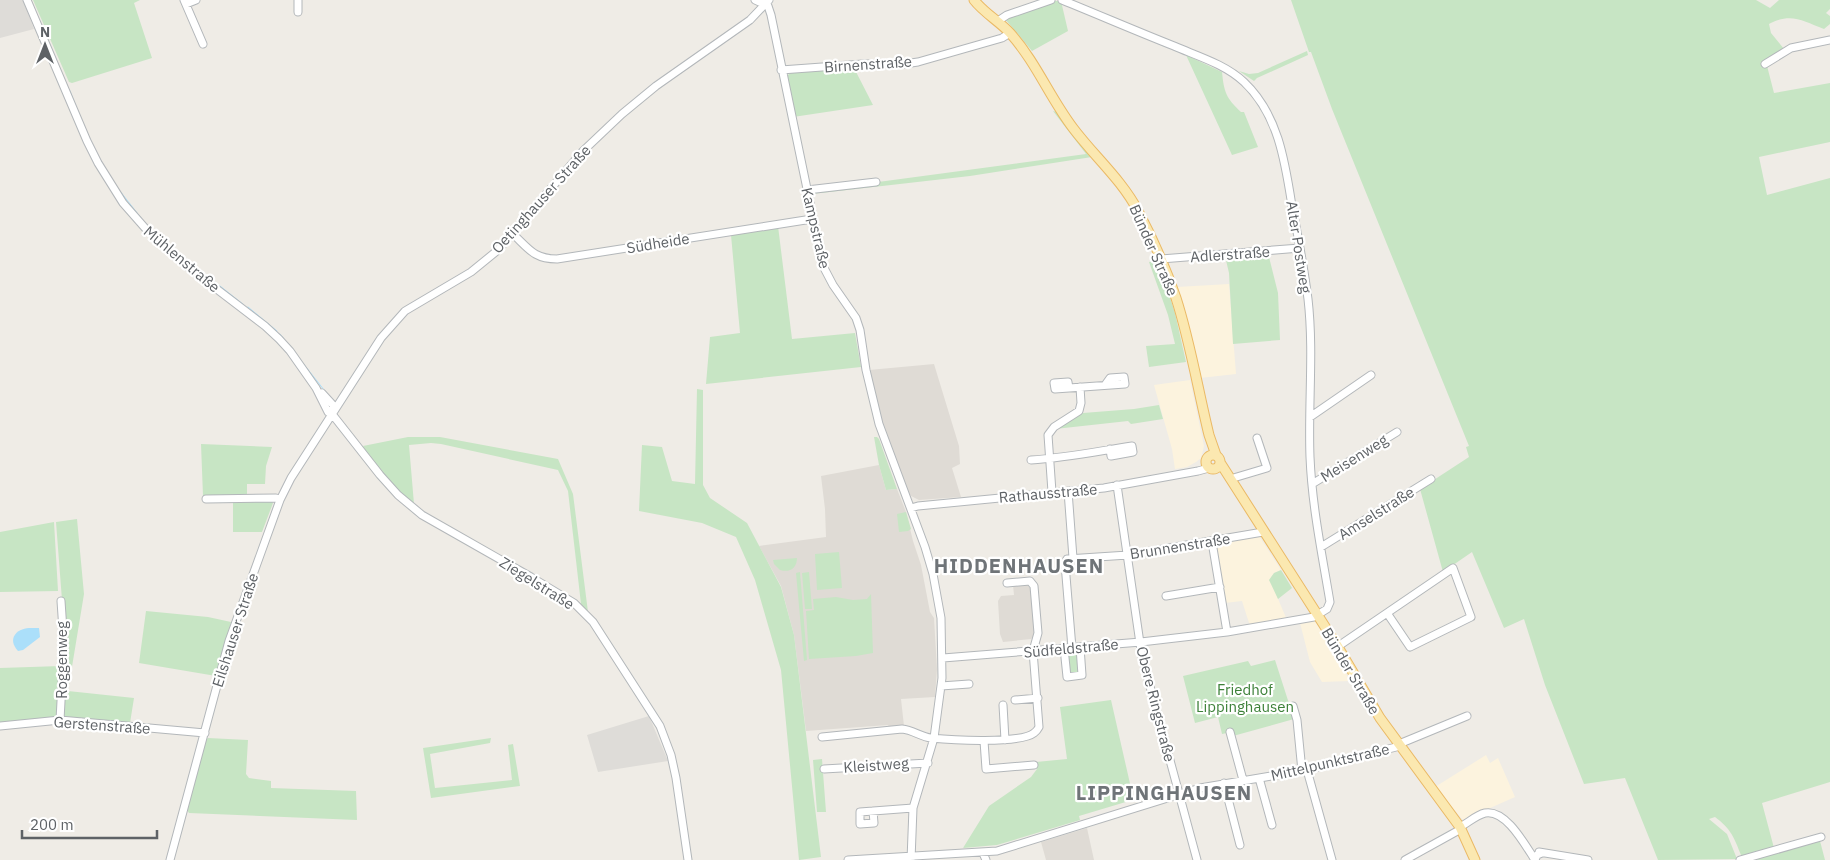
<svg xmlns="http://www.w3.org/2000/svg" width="1830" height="860" font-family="'IBM Plex Sans',sans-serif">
<rect width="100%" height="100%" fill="#efece6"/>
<path fill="#fcf3de" d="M1229,284l7,90 -36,4 -14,-64 -9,-27z
M1190,380l14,66 -3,12 -5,4 -9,5 -12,2 -3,-20 -18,-64z
M1259,536l22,34 -7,3 -4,7 17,40 -37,6 -8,-25 -17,2 -10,-59 2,-2z
M1314,620l30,47 5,14 -27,1 -12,-20 -10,-39z
M1486,755l4,8 8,-5 17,39 -52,23 -28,-33z"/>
<path fill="#dedcd8" d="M0,0h23l11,29 -34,9z
M649,716l19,45 -70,11 -11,-37z"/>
<path fill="#dfdbd5" d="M934,364l25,82 1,18 -8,4 9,29 -42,3 -8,-4 -5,-7 -21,-56 -16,-63z
M879,465l7,25 11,-1 9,23 7,29 8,24 9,47 4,6 3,51 -2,28 -34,2 3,27 -15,1 -1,-2 -82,6 -12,-96 -13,-49 -22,-40 67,-9 -1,-28 -4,-33z
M1031,584l5,50 -5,5 -28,3 -3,-8 -2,-33 3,-5 13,-1 -1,-10z
M1087,828l7,32h-48l-5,-18z"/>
<path fill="#c7e5c4" d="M33,0h107l-6,3 18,55 -80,25 -3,-1z
M1291,0h465l14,8 9,-8h51v9l-4,4 4,3v8l-6,5c-21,-8 -33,-17 -55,-5l2,9 13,16 -18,13 8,31 56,-10v59l-71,15 8,38 63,-17v604l-68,21 12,45 -30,9 -3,-2c-7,-18 -10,-26 -26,-38l-6,2 18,15 10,25 -79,1 -33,-82 -41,6 -39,-99 -21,-66 -20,9 -32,-76 -29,20 -23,-83 49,-32 -3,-10 3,-1 -137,-337 -21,-57h-2z
M1053,1h8l7,30 -36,20 -27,-32z
M1307,51l1,4 -51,23 -3,3 -15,-10 10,3 9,-1z
M1186,55l36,17c2,20 4,26 19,40h3l14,35 -26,8z
M854,68l19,37 -80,12 -7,-40 4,-4z
M1053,111l4,1 35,45 -122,19 -158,18 -1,-3 275,-37z
M778,226l14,113 63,-6 6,34 -155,17 4,-47 30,-4 -9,-98z
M1268,253l10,40 2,47 -47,4 -4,-71 -4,-17z
M1158,260l17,53 11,49 -37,5 -3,-21 29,-2 -7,-29 -19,-53z
M697,389l6,1v95l7,13 37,25 34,64 13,48 27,222 -22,3 -18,-190 -26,-90 -19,-43 -34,-14 -63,-12 3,-66 20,2 10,34 23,3z
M1159,405l4,14 -32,5 -3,-3 -73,8 28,-16 51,-4z
M408,437h32l118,22 15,35 15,118 -7,-8 -13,-113 -10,-21 -117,-26 -10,-1 -22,2 5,59c-18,-14 -41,-38 -51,-58z
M874,437h3l2,2 18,50 -11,1 -7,-25z
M201,444l71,3 -6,19 -1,18h-18v12h-44z
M271,500l2,3 -11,29h-29v-31z
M906,512l5,17 -3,2 -9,1 -2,-18z
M77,519l7,75 -16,97 66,7 -4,25 -67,-6 -1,-117 -6,-78z
M54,522l4,69 -58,1v-60z
M839,552l3,36 -25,2 -2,-36z
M797,558c0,10 -7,15 -17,12l-6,-6 -1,-4z
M1281,570l11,18 -14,11 -9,-19 5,-7z
M800,572l7,88 -3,1 -8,-88z
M809,572l3,37h-7l-3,-36z
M871,594l2,59 -17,3 -47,3 -3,-48 8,-1 -1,-11 23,-2 17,3 14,-1z
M146,611l62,6 23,5 -15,54 -77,-13z
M1077,650l1,22 -2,2 -7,-1 -2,-22z
M1275,660l19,59 -61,17 -1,-4 -10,2 -4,-17 -23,6 -12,-47 65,-15 3,5z
M61,666l-3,51 -58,7v-56z
M1111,700l20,88v7l-3,1 1,5 -50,15 1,4 -83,25 -34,3 26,-42 42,-29 6,-8 -1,-7 31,-3 -7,-52z
M208,738l40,2 -2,34 3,4 22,3v7l85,3 1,29 -168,-7 -2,-3 18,-70z
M491,738l-1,5 -60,11 5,34 77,-8 -4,-35 5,-1 7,42 -89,12 -8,-50z
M822,759l4,53h-9l-4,-52z
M1820,841l5,19h-78z"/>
<path fill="#abdffa" d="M29,628h10l1,9 -17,13 -5,1c-11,-12 -2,-22 11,-23z"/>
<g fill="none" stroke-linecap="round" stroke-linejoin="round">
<path stroke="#abdffa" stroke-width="1" d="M70,91l5,13
M87,133l6,13
M116,186l25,32
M145,223l8,8
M167,244l77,61
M248,307l29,24
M280,334l48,61"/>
<defs>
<path id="minor" d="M27,0l60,141 11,22 25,40 22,25 35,33 85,65 14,13 11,12 26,37 12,24 4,2 48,61 18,20 24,20 109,62 43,26 19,19 67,104 11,29 5,23 12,82
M184,0l19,44
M298,0v12
M755,0l13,6 3,9 52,251 10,19 23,33 4,12 6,40 13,54 46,123 8,27 8,44 1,60 -8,60 -21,70 -2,52
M186,4l10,-4
M998,21l9,-6 44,-15
M1765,64l26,-16 39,-8
M781,70l82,-6h41l14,-2 84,-24 8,-5
M807,190l69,-8
M513,234c16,15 21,25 44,25l255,-40
M1161,259l139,-11
M1069,388l-1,-6 -14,1 1,6 70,-5 -1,-7 -14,1 -5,7
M322,393l11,12 -1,8
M1310,417l61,-42
M1031,460c34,-2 68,-9 101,-14l1,6 -22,4 -1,-7
M1230,479l37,-11 -10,-30
M1312,484l85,-52
M1117,485l25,172 55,203
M1068,491l5,67
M1052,492l-4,-57 6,-8 25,-16 2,-8 -1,-16
M206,499l70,-1 4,2
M911,508l7,-2 186,-18 94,-17 11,-3
M1212,542l15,90
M1321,547l110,-68
M1166,596l54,-9
M1338,647l2,-2 113,-77 18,49 -61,30 -23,-34
M1064,648l3,29 15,-2 -2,-28
M1072,648l-7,-84 2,-5 61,-4 135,-23
M943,658l198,-16 86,-10 87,-15 13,-8 3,-7c-8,-48 -18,-96 -20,-145 -2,-53 4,-106 -2,-158 -4,-31 -10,-63 -16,-93 -7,-45 -14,-92 -48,-124 -19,-18 -47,-26 -70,-36 -38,-15 -75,-31 -112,-46
M941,686l28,-2
M1015,700l23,-2
M1003,705l2,35
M1293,706l4,14 5,51
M60,720l4,-75 -3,-44
M0,726l60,-6 145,13
M1230,732l13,48
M822,737l80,-8c11,1 19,8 29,9 20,2 89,6 103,-5 3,-2 4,-4 5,-6l-6,-76 5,-18 -4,-47 -4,-5 -23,2
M984,741l2,28 48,-4
M1399,744l68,-28
M824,769l104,-6
M1307,770l25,90
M1259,778l13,47
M1224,783l16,62
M873,811l1,12 -14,1v-12l53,-4
M1460,827c8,-4 16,-12 25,-14 21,-4 40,32 50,47l2,-5 5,-2
M1539,852l49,8
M983,853l3,7
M170,860l59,-219 51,-141 11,-22 90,-140 24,-27 66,-39 27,-22 85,-99 39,-37 34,-28 94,-66 19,-20
M848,860l149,-9 203,-63 107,-18 93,-24
M1405,860l56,-31
M1740,860l81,-23"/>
<path id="major" d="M974,0c10,13 25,21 36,33 26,29 40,65 63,95 21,28 49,52 65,83 15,28 28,58 38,87 14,43 22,92 33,137l7,20
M1206 462a7 7 0 1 1 14 0a7 7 0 1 1-14 0Z
M1221,464l117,183 42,71 80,109 15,33"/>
</defs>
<use href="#minor" stroke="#b3b7ba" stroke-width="9"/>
<use href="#major" stroke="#eab965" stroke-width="11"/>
<use href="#minor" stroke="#fff" stroke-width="7"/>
<use href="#major" stroke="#fbe8b0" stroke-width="9"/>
</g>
<g text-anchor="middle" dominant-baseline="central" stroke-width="4.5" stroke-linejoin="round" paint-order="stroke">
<g font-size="15" fill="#5e6266" stroke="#fff">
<text transform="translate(868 64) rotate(-4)">Birnenstraße</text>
<text transform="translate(541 199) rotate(-48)">Oetinghauser Straße</text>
<text transform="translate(816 228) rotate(77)">Kampstraße</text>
<text transform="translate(658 243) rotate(-9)">Südheide</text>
<text transform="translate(1299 247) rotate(81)">Alter Postweg</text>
<text transform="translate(1154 250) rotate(66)">Bünder Straße</text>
<text transform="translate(1230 254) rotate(-4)">Adlerstraße</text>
<text transform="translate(182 259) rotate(40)">Mühlenstraße</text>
<text transform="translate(1354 458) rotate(-32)">Meisenweg</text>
<text transform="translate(1048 493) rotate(-5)">Rathausstraße</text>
<text transform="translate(1376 513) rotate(-32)">Amselstraße</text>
<text transform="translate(1180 546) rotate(-9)">Brunnenstraße</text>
<text transform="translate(537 583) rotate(32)">Ziegelstraße</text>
<text transform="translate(235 630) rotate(-72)">Eilshauser Straße</text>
<text transform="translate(1071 648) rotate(-5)">Südfeldstraße</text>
<text transform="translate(61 660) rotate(-90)">Roggenweg</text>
<text transform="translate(1351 671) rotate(59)">Bünder Straße</text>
<text transform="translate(1156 704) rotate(76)">Obere Ringstraße</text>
<text transform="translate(102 725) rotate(4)">Gerstenstraße</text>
<text transform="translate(1330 762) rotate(-13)">Mittelpunktstraße</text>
<text transform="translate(876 765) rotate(-4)">Kleistweg</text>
</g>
<g font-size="15" fill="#3d8139" stroke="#fff">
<text x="1245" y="689">Friedhof<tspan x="1245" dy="17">Lippinghausen</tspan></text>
</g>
<g font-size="20" font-weight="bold" letter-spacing="1" fill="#6f7478" stroke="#fff">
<text x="1019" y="565">HIDDENHAUSEN</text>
<text x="1164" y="792">LIPPINGHAUSEN</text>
</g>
</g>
<g transform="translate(45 45)" stroke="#ffffff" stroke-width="4" paint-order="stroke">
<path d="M0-4L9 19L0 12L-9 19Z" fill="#5e6266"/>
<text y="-8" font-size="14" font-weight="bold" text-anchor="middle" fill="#5e6266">N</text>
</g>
<path d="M22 830v8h135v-8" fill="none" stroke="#5e6266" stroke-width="2.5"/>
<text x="30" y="830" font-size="15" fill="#5e6266" stroke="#ffffff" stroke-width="4" paint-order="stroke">200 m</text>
</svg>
